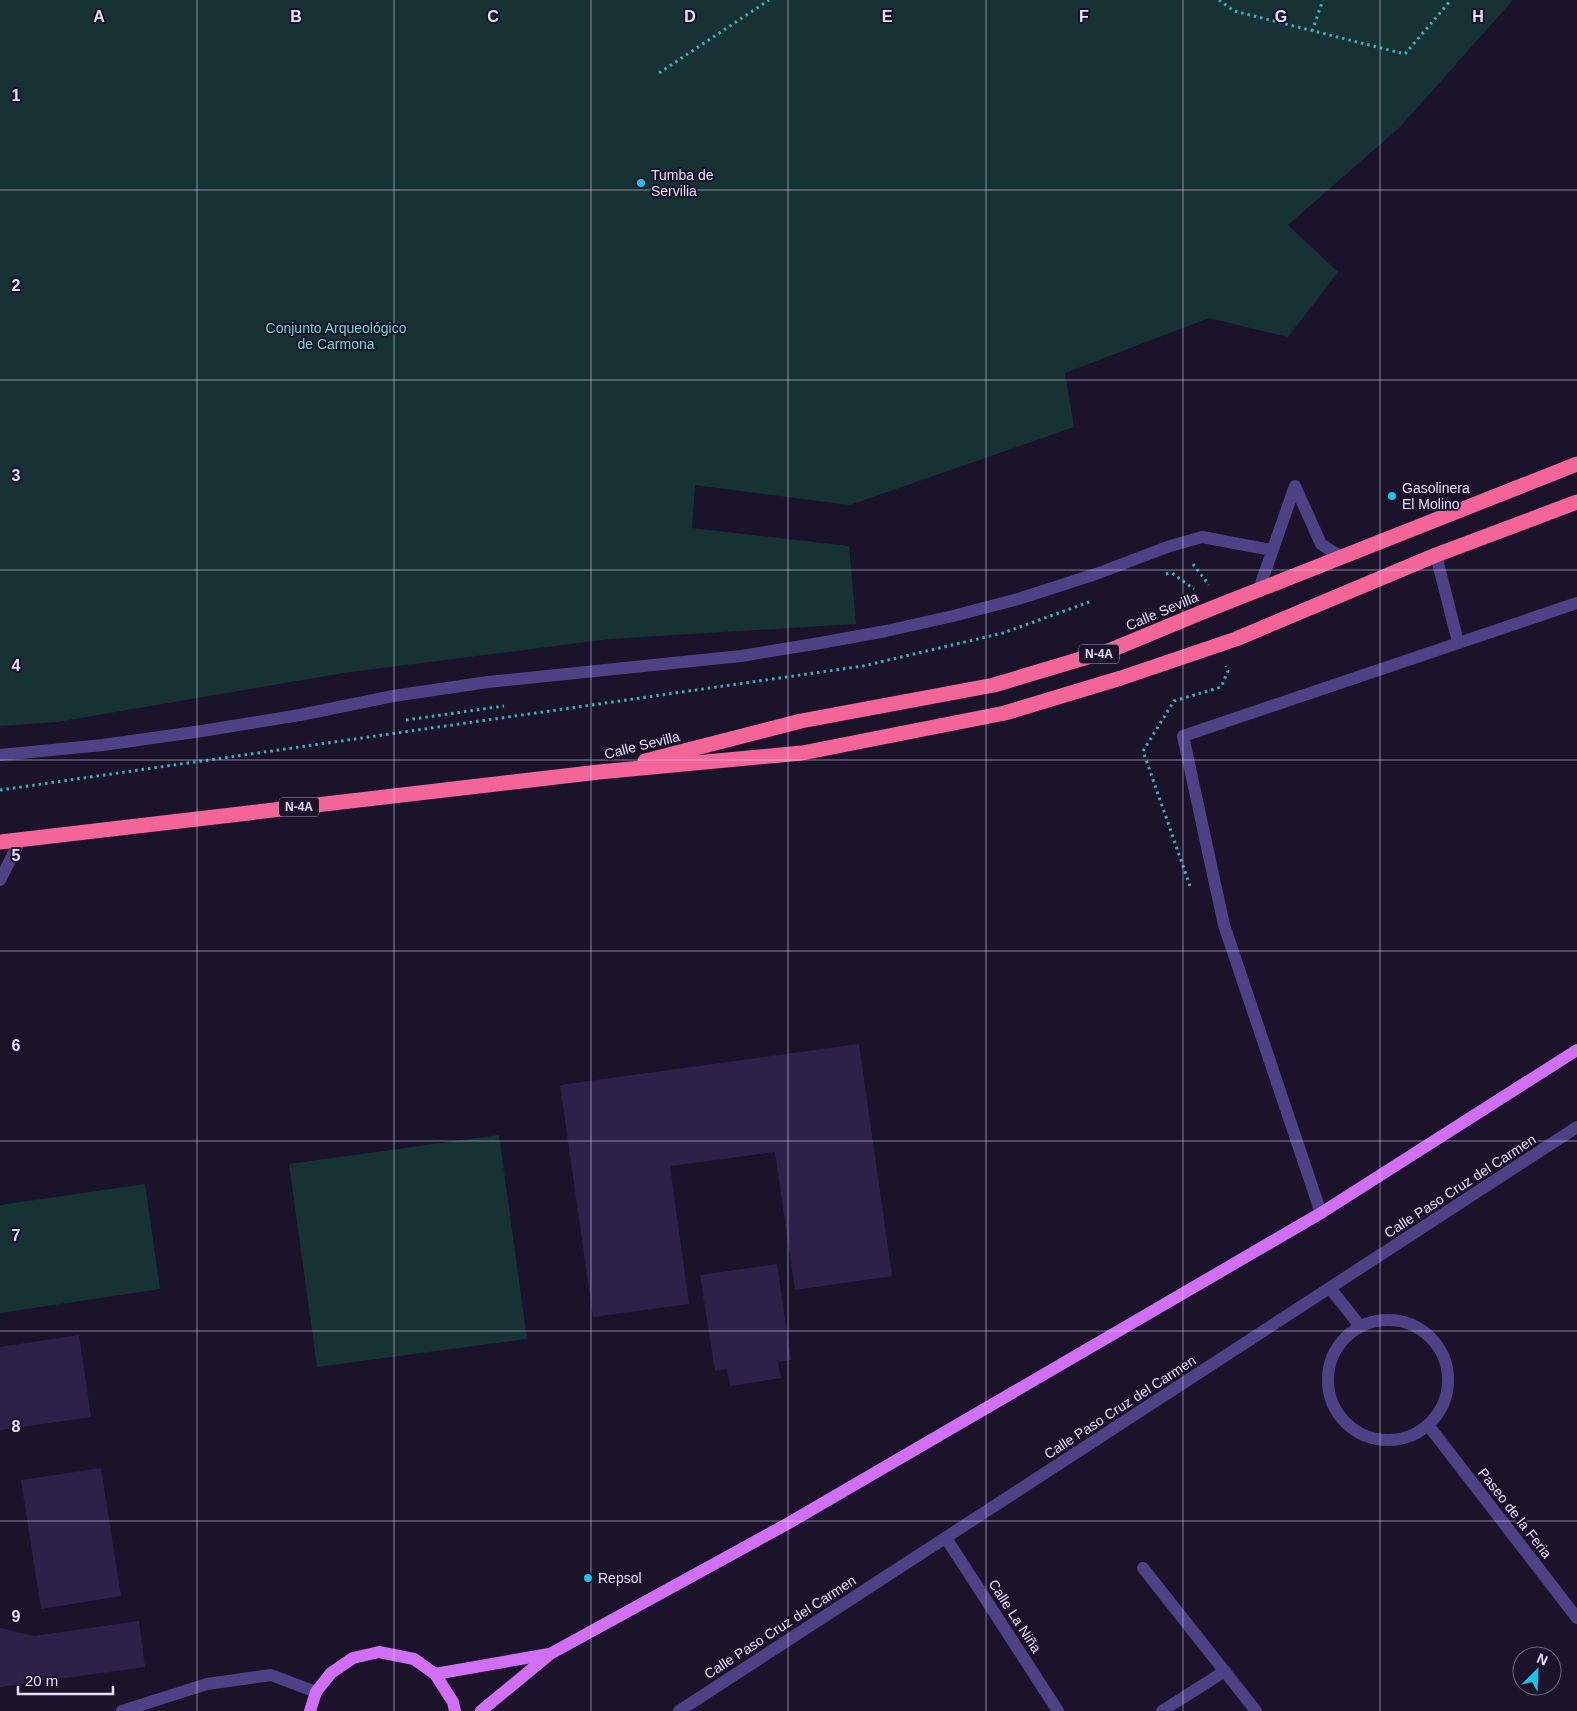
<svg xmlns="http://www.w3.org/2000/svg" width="1577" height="1711" font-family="Helvetica,sans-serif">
<rect width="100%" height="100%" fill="#1a132a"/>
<path fill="#173234" d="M0,0h1513l-113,127 -112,98 50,47 -50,65 -79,-19 -144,55 9,54 -224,78 -155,-20 -3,43 157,18 7,78 -246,15 -267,34 -286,49 -57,4z
M499,1135l28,204 -210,28 -28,-203z
M145,1184l15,105 -160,24v-108z"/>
<path fill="#2d214a" d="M859,1044l33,232 -97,14 -20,-138 -105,14 19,138 -96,13 -33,-232z
M777,1264l14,96 -13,2 3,16 -51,8 -3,-17 -12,2 -15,-96z
M79,1335l12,82 -91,13v-83z
M101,1468l20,128 -80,13 -20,-129z
M139,1621l6,46 -145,20v-59l34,8z"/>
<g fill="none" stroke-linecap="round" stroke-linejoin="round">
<path stroke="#3bafb5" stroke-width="3" stroke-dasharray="2.5 4" stroke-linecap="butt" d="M1219,0l15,11 171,43 46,-54
M1312,31l11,-31
M659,73l110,-73
M1193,564l16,21
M1166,574l6,-1 22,16
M406,720l98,-14
M0,790l863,-124 140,-33 89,-32
M1190,886l-47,-135 31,-50 47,-14 7,-16 -2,-5"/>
<path stroke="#4c4285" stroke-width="12" d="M1436,555l22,87
M1259,589l36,-103 26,58 20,13
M0,755l103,-10 99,-14 98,-16 93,-19 95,-14 253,-26 79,-13 66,-12 67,-15 65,-17 78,-25 74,-28 32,-9 70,13
M0,880l21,-41
M1321,1213l-97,-288 -41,-189 394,-133
M1330,1288l30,38
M1328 1380a60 60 0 1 1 120 0a60 60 0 1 1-120 0Z
M1428,1425l149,193
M946,1538l112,173
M1143,1568l113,143
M122,1711l85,-27 64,-9 45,17
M679,1711l898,-584
M1162,1711l63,-40"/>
<path stroke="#d06ff4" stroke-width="12" d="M435,1674l114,-20
M310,1711l6,-19 15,-19 22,-15 26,-6 35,7 21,15 18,28 2,9
M481,1711l69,-57 237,-130 534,-311 256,-163"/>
<path stroke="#f36499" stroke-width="15" d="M645,761l156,-40 193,-36 117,-35 94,-39 372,-147
M0,842l599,-70 203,-19 203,-40 116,-35 115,-39 200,-84 141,-53"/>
</g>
<path fill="none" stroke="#e6dffd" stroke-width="1" stroke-opacity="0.55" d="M197,0v1711M394,0v1711M591,0v1711M788,0v1711M986,0v1711M1183,0v1711M1380,0v1711M0,190h1577M0,380h1577M0,570h1577M0,760h1577M0,951h1577M0,1141h1577M0,1331h1577M0,1521h1577"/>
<g fill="#1ac2ed" stroke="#1a132a" stroke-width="2">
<circle cx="641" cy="183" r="5"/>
<circle cx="1392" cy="496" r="5"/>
<circle cx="588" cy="1578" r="5"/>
</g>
<g text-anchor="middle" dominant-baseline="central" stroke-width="4" stroke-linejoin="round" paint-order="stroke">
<g fill="#1a132a" stroke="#a9a2be" stroke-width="1">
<rect x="1079" y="644.5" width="40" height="19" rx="4"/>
<rect x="279" y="797.5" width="40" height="19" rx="4"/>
</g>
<g font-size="12" font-weight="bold" fill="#e6dffd">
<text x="1099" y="654">N-4A</text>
<text x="299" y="807">N-4A</text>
</g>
<g font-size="14" fill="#e6dffd" stroke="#1a132a" text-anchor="start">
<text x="651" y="175">Tumba de<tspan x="651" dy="16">Servilia</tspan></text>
<text x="1402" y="488">Gasolinera<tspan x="1402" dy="16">El Molino</tspan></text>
<text x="598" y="1578">Repsol</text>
</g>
<g font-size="14" fill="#6fd8c9" stroke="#1a132a">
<text x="336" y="328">Conjunto Arqueológico<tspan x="336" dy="16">de Carmona</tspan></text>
</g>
<g font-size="14" fill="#e6dffd" stroke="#1a132a">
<text transform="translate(1162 611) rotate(-23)">Calle Sevilla</text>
<text transform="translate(642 745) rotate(-14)">Calle Sevilla</text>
<text transform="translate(1460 1186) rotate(-33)">Calle Paso Cruz del Carmen</text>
<text transform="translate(1120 1407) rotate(-33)">Calle Paso Cruz del Carmen</text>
<text transform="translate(1515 1513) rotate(52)">Paseo de la Feria</text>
<text transform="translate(1015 1616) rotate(57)">Calle La Niña</text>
<text transform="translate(780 1627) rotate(-33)">Calle Paso Cruz del Carmen</text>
</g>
</g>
<g font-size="16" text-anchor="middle" font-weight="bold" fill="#e6dffd" stroke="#1a132a" stroke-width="4" stroke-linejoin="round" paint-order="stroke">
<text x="99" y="22">A</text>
<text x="296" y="22">B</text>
<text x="493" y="22">C</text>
<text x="690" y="22">D</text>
<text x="887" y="22">E</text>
<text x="1084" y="22">F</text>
<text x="1281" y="22">G</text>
<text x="1478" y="22">H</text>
<text x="16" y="101">1</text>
<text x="16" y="291">2</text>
<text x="16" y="481">3</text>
<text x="16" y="671">4</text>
<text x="16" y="861">5</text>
<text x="16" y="1051">6</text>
<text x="16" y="1241">7</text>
<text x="16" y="1432">8</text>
<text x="16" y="1622">9</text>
</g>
<g transform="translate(1537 1671) rotate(24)"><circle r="24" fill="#1a132a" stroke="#6c657e"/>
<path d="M0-4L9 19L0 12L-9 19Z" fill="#1ac2ed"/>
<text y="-8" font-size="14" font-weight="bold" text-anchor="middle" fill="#e6dffd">N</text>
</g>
<path d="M18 1686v8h95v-8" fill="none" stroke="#e6dffd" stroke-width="2.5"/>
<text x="25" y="1686" font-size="15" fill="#e6dffd" stroke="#1a132a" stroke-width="4" paint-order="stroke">20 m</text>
</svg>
